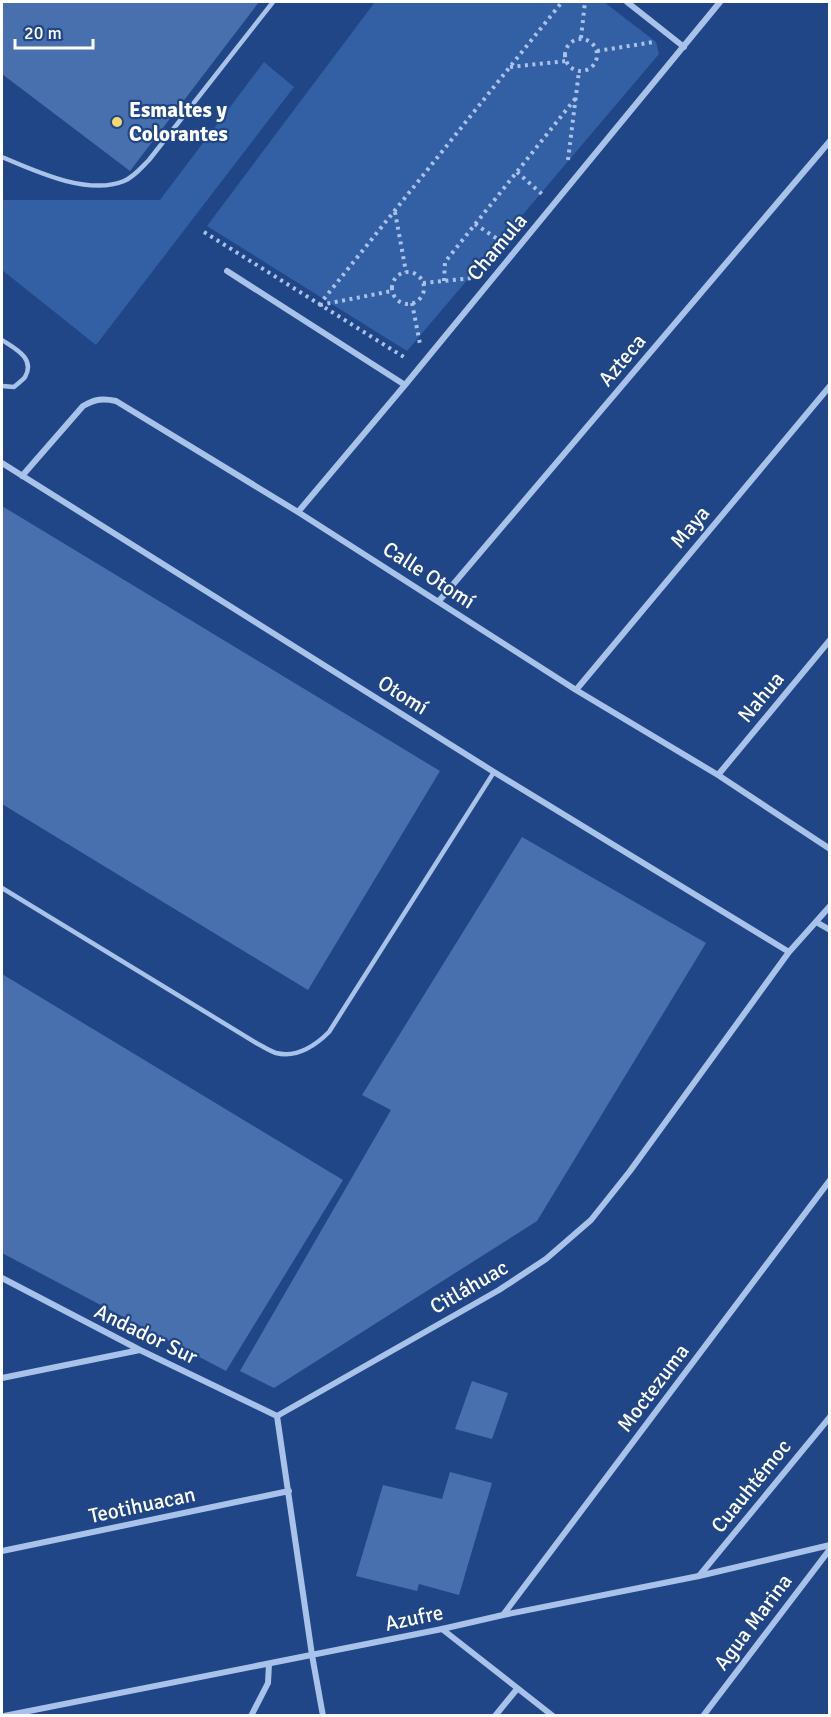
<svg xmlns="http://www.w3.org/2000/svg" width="831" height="1717" font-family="Signika,sans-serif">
<rect width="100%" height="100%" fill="#204687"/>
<path fill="#335fa4" d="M375,2h229l52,40 3,12 -252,297 -200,-125z
M264,62l30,25 -198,258 -94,-75v-70h158z"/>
<path fill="#4870af" d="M2,2h257l-129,169 -128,-97z
M2,506l438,265 -132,219 -306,-186z
M522,837l184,106 -169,278 -263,167 -34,-17 151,-261 -29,-15z
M2,974l341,206 -117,191 -224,-118z
M472,1381l36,12 -16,46 -37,-10z
M450,1472l42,11 -33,112 -40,-11 -2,7 -61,-15 27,-91 59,14z"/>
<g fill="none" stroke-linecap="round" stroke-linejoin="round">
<path stroke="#a9c2ea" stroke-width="4" stroke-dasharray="3 4.5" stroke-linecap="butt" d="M581,38l4,-36
M565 55a16 16 0 1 1 32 0a16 16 0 1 1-32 0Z
M597,51l57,-9
M510,67l56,-6
M568,160l11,-89
M517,172l26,23
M395,212l11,60
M475,224l27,18
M204,232l203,127
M392 288a16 16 0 1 1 32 0a16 16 0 1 1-32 0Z
M444,281l1,-19 130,-163
M423,283l50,-5
M412,303l8,41
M319,305l243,-303
M320,305l72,-14"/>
<path stroke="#a9c2ea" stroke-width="4.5" d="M2,157c33,14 86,39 122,24 10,-4 17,-13 25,-21l124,-158
M2,340c12,8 34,18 23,37 -2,3 -8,7 -11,10l-12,-1
M2,888l256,156c6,3 12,7 18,9 21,5 39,-7 53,-21l165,-260"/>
<path stroke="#a9c2ea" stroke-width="6" d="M627,2l57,45
M227,271l178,114
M2,463l492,309 295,180
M22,476l61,-70c12,-7 20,-8 33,-5l182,111 278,178 142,85 112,74
M298,512l107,-127 315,-383
M439,601l391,-460
M576,690l254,-304
M718,775l112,-135
M816,922l14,8
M2,1278l138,72 137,66
M2,1378l138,-28
M277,1416l222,-126 47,-31 45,-39 39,-49 159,-219 41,-46
M277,1416l35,239 11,61
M2,1551l287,-60
M699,1576l131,-159
M503,1615l327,-435
M442,1629l111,87
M4,1716l438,-87 61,-14 196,-39 131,-31
M251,1716l17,-33 1,-19
M495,1716l22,-27
M703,1716l127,-167"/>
</g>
<circle fill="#f8d86a" stroke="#204687" stroke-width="2" cx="117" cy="122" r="6"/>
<g text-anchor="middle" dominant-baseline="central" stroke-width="4.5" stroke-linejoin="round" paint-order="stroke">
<g font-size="21" font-weight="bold" fill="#fff" stroke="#204687" text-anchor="start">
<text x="129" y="110">Esmaltes y<tspan x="129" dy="24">Colorantes</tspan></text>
</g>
<g font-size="21" fill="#fff" stroke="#204687">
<text transform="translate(497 247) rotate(-50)">Chamula</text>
<text transform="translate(622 360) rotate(-50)">Azteca</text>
<text transform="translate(690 527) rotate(-50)">Maya</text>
<text transform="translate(429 575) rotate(33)">Calle Otomí</text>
<text transform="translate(403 695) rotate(32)">Otomí</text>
<text transform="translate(761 697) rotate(-50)">Nahua</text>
<text transform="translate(469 1287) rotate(-30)">Citláhuac</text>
<text transform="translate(146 1334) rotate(26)">Andador Sur</text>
<text transform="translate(653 1388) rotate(-53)">Moctezuma</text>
<text transform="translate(751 1486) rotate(-51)">Cuauhtémoc</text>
<text transform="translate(142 1505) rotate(-12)">Teotihuacan</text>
<text transform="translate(414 1618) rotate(-12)">Azufre</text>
<text transform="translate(753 1622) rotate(-53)">Agua Marina</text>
</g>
</g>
<rect width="831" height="1717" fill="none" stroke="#ffffff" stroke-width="6"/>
<path d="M15 39v9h78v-9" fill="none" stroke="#ffffff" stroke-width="3"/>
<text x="24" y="39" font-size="18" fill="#ffffff" stroke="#204687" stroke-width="4.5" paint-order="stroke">20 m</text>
</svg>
